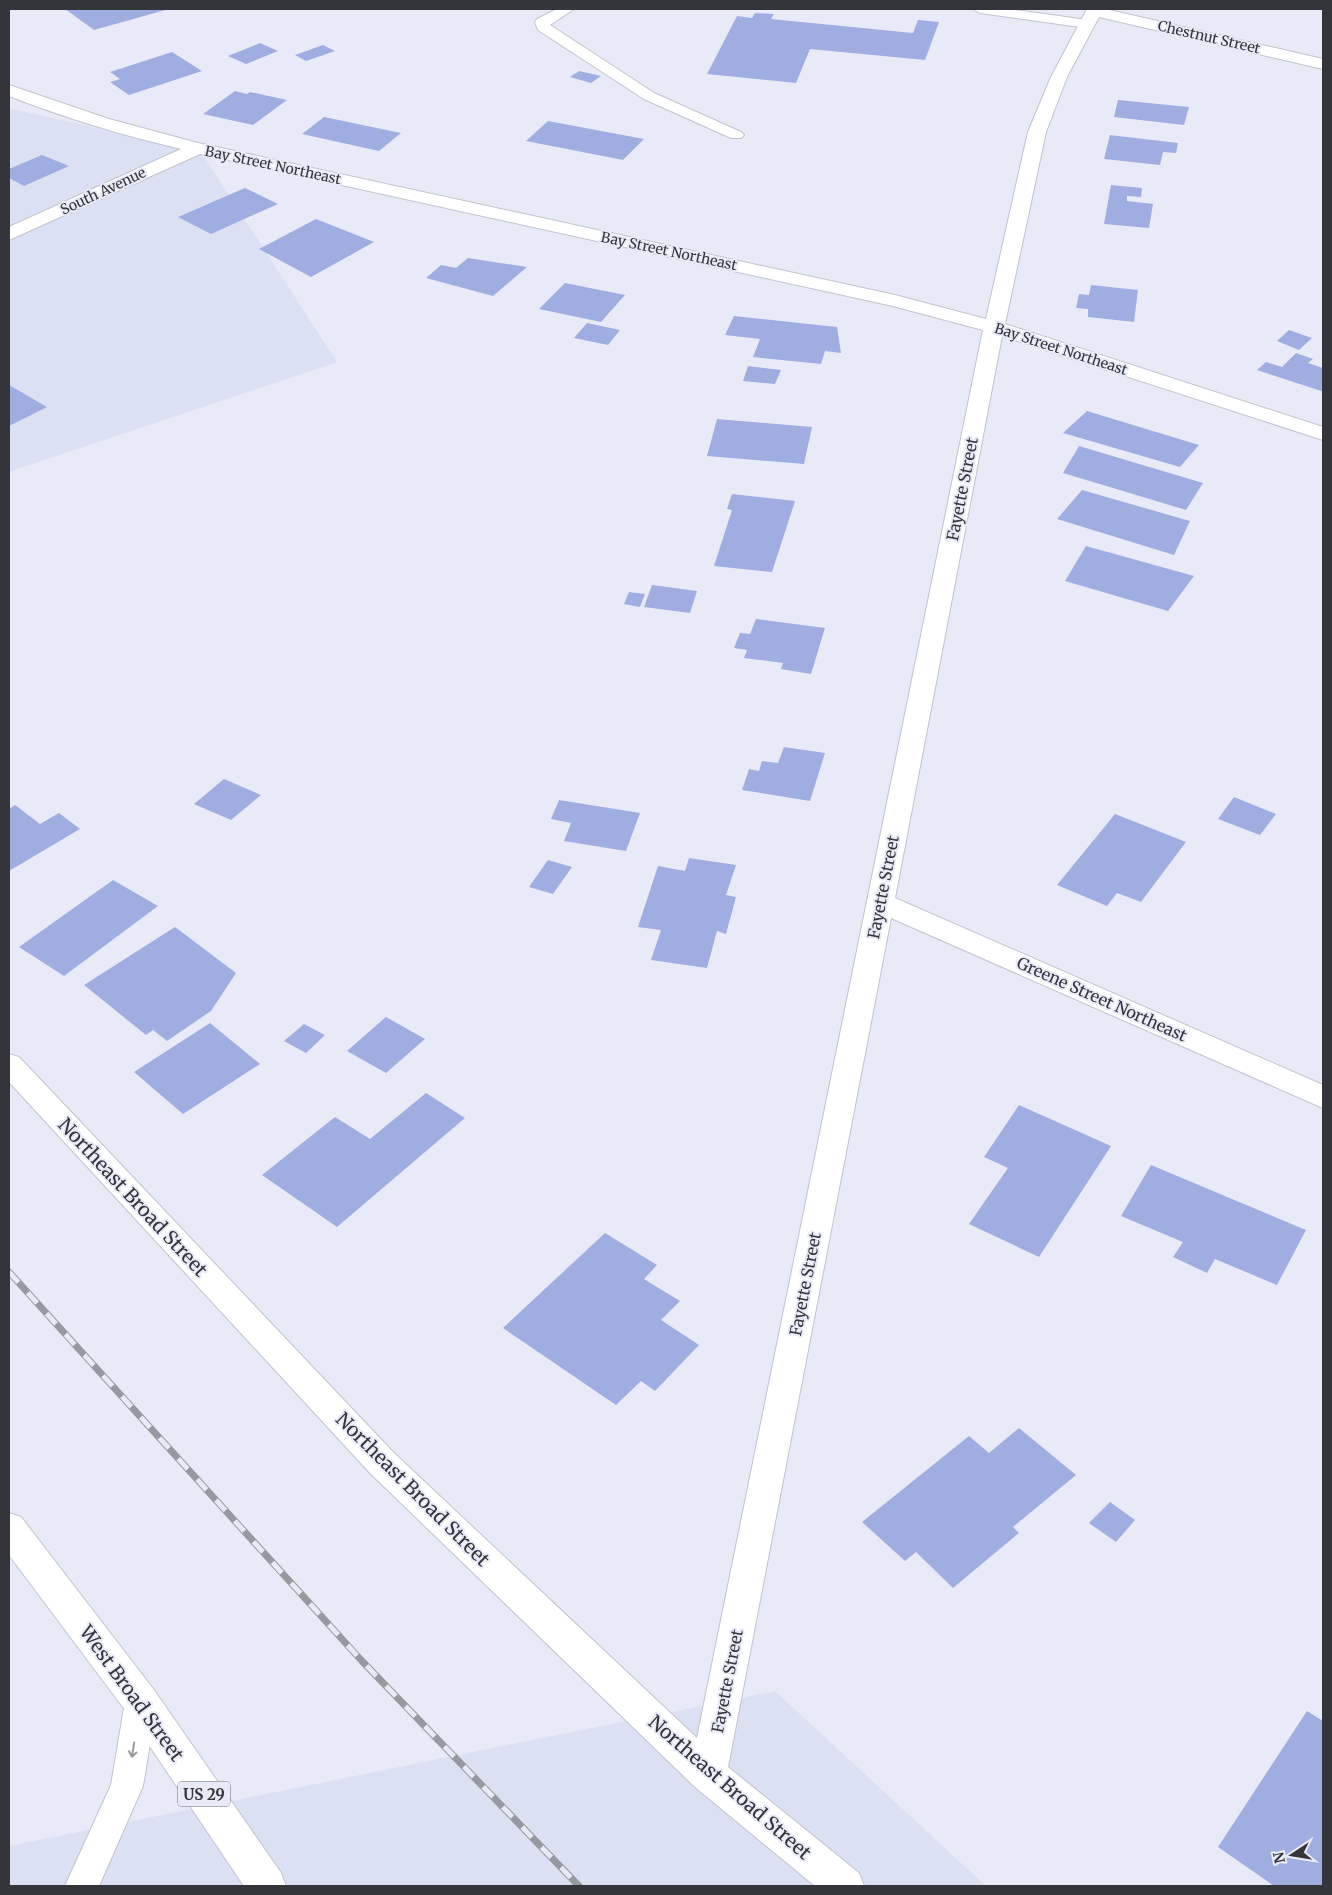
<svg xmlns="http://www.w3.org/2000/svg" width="1332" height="1895" font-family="Merriweather,serif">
<rect width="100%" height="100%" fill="#e8ebf7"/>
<path fill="#dbe0f3" d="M9,108l192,44 136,210 -328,110z
M775,1691l211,195h-977v-40z"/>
<path fill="#a0ade1" d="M65,9h104l-75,21z
M755,13l19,1 -3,5 142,14 5,-13 21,2 -14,38 -115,-11 -14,34 -89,-9 30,-58 15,2z
M260,43l18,8 -32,13 -18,-8z
M323,45l12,6 -29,10 -11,-6z
M172,52l30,19 -73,24 -19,-13 10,-3 -10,-7z
M579,71l22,5 -10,7 -21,-6z
M235,91l12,3 3,-2 37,8 -34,25 -50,-11z
M1118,100l71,7 -5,18 -70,-8z
M324,117l77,16 -22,18 -77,-17z
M548,121l96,18 -21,21 -97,-19z
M1110,135l68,8 -2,10 -13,-1 -3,13 -56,-6z
M42,155l27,11 -45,20 -15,-8v-9z
M1111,185l31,3 -1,9 -14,-1v5l26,3 -4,24 -45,-4z
M245,188l33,16 -67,30 -33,-17z
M316,219l58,23 -63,35 -52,-28z
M468,258l59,9 -34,29 -67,-18 15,-13 15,3z
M565,283l60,12 -24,27 -62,-13z
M1091,285l47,5 -4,32 -46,-5v-8l-12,-1 3,-14 10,1z
M734,316l103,11 4,26 -16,-2 -4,13 -68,-7 7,-18 -35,-4z
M587,323l33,7 -12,15 -34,-7z
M1289,330l23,8 -13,12 -22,-9z
M1296,353l17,6 -5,4 15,5v20l-2,3 -64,-21 9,-8 16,5z
M748,366l33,4 -6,14 -32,-3z
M9,385l38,22 -38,19z
M1087,411l112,34 -19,22 -117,-34z
M717,419l95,8 -8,37 -97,-8z
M1079,446l124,37 -17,27 -123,-37z
M1082,490l108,31 -16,34 -117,-36z
M732,494l63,7 -23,71 -58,-6 18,-56 -5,-1z
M1086,546l108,30 -26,35 -103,-30z
M652,585l45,6 -7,22 -46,-6z
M629,592l16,2 -5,13 -16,-3z
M756,619l69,9 -14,46 -30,-5 2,-6 -39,-5 3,-8 -13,-2 6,-15 10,1z
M784,747l41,6 -15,48 -68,-11 7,-21 10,2 3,-10 16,2z
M224,779l37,16 -30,25 -37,-16z
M1234,797l42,17 -16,21 -42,-16z
M559,800l81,13 -14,38 -62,-10 7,-18 -20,-4z
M15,805l25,19 19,-11 21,16 -71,42v-62z
M1115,814l71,28 -45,60 -24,-9 -10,13 -50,-21z
M689,858l47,7 -10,30 10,2 -10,37 -9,-3 -10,37 -56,-8 10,-30 -23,-3 20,-61 27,5z
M548,860l24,7 -19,27 -24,-7z
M113,880l45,26 -94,70 -45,-29z
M175,927l61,46 -25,38 -44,30 -14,-11 -7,5 -62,-50z
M386,1017l39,22 -39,34 -39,-22z
M210,1023l50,41 -77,50 -49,-42z
M304,1024l21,11 -19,18 -22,-12z
M426,1093l39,25 -128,109 -75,-52 73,-58 35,22z
M1019,1105l92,41 -72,111 -70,-33 39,-56 -24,-11z
M1151,1165l155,65 -29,55 -62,-26 -8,14 -34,-16 10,-15 -62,-26z
M605,1233l52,32 -13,14 36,22 -19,19 38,25 -44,46 -14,-10 -25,24 -113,-77z
M1019,1428l57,47 -63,52 6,6 -66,55 -37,-36 -11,9 -43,-39 107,-86 20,17z
M1110,1502l25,18 -19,22 -27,-19z
M1307,1711l16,10v165h-49l-56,-39z"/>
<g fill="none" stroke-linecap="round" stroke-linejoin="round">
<defs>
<path id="service" d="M557,9h17l-24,16 104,68 87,39 3,3 -3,3h-10l-87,-39 -106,-69 -3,-8 2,-3z
M973,9h35l79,11 5,1 2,3 -2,3 -5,1 -107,-15z
M141,1687l11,5 5,10 -14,84 -44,100h-34l46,-101 14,-83 5,-10z"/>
<path id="minor" d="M1087,9h18l218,50v10l-224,-52 -32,60 -21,55 -41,192 318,103v13l-321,-104 -107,562 428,187v23l-432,-190 -163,849 131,106 5,13h-49l-120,-99 -325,-314 -361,-391v-28l10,3 375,396 303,285 286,-1408 -90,-24 -693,-152 -191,86v-13l172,-78c-59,-14 -116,-31 -172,-53v-11l100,34 89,24 697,152 91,24 42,-187 23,-55z"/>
<path id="tertiary" d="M1087,9h16l-3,5h-12z"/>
<path id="primary" d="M9,1513l12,4 133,173 127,183 5,13h-42l-116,-172 -119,-159z"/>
</defs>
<use href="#service" stroke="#c0c3ce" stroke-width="2"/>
<use href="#minor" stroke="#c0c3ce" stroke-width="2"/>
<use href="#tertiary" stroke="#c0c3ce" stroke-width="2"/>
<use href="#primary" stroke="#c0c3ce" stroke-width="2"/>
<use href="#service" fill="#fff" fill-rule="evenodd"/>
<use href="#minor" fill="#fff" fill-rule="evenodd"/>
<use href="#tertiary" fill="#fff" fill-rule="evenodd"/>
<use href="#primary" fill="#fff" fill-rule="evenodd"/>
<defs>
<path id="rail" d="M9,1272l352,388 218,226"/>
</defs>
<use href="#rail" stroke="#9799a1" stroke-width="7"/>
<use href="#rail" stroke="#e8ebf7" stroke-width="5" stroke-dasharray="14" stroke-linecap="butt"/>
</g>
<defs><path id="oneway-shaft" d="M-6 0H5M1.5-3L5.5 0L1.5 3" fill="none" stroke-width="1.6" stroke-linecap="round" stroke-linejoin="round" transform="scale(1.25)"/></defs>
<use stroke="#9a9a9c" href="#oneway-shaft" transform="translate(133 1750) rotate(99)"/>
<g text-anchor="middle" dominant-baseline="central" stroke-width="4" stroke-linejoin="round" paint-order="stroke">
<g font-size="14" fill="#34353a" stroke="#e8ebf7">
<text transform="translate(1209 37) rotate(13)">Chestnut Street</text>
<text transform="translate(273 165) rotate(12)">Bay Street Northeast</text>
<text transform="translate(103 191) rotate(-25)">South Avenue</text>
<text transform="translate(669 251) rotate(12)">Bay Street Northeast</text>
<text transform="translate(1061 349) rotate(18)">Bay Street Northeast</text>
</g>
<rect fill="#e8ebf7" stroke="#6a6c73" stroke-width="1" x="178" y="1781.5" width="52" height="25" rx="4"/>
<g font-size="15" font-weight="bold" fill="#34353a">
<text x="204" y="1794">US 29</text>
</g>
<g font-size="16" fill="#34353a" stroke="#e8ebf7">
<text transform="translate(962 489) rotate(-79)">Fayette Street</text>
<text transform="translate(883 887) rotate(-79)">Fayette Street</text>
<text transform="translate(1102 999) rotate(24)">Greene Street Northeast</text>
<text transform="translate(805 1284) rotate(-79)">Fayette Street</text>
<text transform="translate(727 1681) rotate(-79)">Fayette Street</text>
</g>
<g font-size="19" fill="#34353a" stroke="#e8ebf7">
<text transform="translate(133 1197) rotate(47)">Northeast Broad Street</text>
<text transform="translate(413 1489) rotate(45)">Northeast Broad Street</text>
<text transform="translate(132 1693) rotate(54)">West Broad Street</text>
<text transform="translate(730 1787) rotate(41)">Northeast Broad Street</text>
</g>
</g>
<rect width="1332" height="1895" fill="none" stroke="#34353a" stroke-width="20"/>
<g transform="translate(1292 1855) rotate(258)" stroke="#e8ebf7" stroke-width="4" paint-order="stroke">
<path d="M0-4L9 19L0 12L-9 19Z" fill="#34353a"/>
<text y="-8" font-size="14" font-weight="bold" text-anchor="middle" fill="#34353a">N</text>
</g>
</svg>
